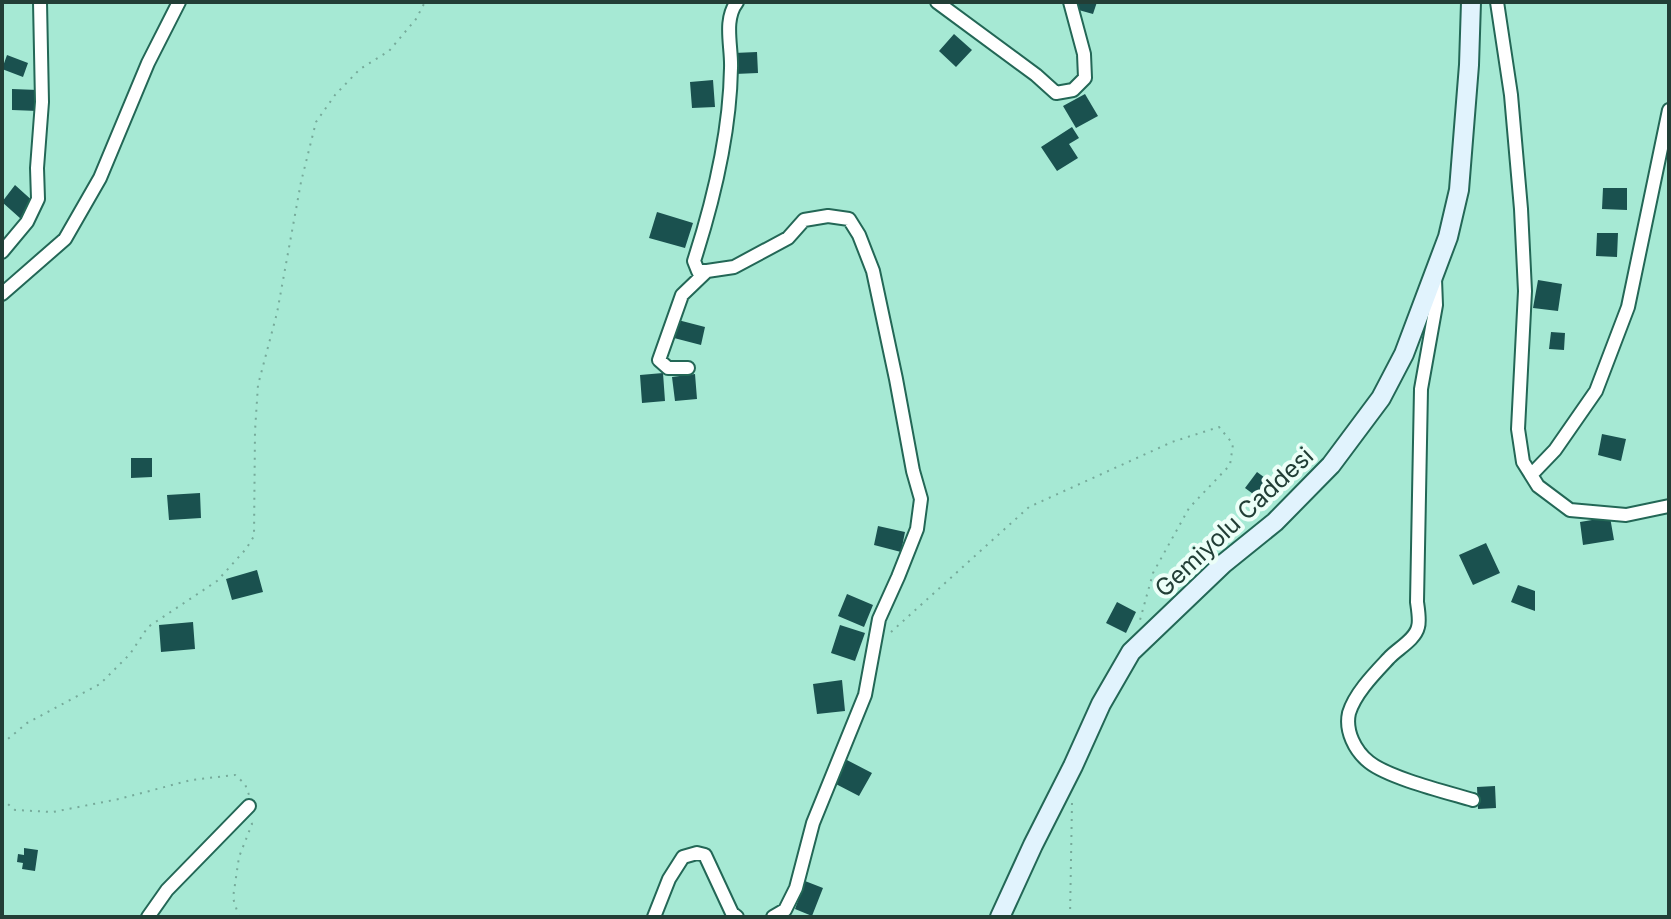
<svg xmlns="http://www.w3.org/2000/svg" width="1671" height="919" font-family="Inter,sans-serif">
<rect width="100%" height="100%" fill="#a6e9d4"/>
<path fill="#1a514f" d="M1078,2h19l-4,12 -18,-5z
M954,34l18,16 -16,17 -17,-16z
M757,52l1,21 -23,1 -1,-21z
M7,55l21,8 -5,14 -21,-8z
M713,80l2,27 -23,1 -2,-26z
M12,89l26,1v21l-26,-1z
M1085,94l13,22 -22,12 -13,-22z
M1072,127l7,11 -10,6 9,14 -21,13 -16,-24z
M15,185l20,18 -14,16 -19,-17z
M1603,188h24v22l-25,-1z
M657,212l36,11 -8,25 -36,-10z
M1597,233h21l-1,24 -21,-1z
M1538,280l24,4 -4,27 -25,-3z
M678,320l27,7 -4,18 -27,-7z
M1551,332l14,1 -1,17 -15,-1z
M663,373l2,28 -23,2 -2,-28z
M695,374l2,25 -22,2 -3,-24z
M1602,434l24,5 -5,22 -23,-6z
M131,458h21v19l-21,1z
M1257,472l19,14 -12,16 -19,-14z
M200,493l1,25 -32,2 -2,-25z
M1610,517l4,23 -31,5 -3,-23z
M878,526l27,6 -4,20 -27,-7z
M1486,543l14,30 -27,12 -14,-30z
M257,570l6,22 -31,8 -6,-21z
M1518,585l17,6v20l-24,-9z
M847,594l26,11 -9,22 -26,-11z
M1117,602l19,10 -10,21 -20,-10z
M193,622l2,27 -34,3 -2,-27z
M840,625l25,8 -10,28 -24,-8z
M842,680l3,31 -28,3 -4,-30z
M845,759l27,14 -13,23 -27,-14z
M1495,786l1,22 -18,1 -1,-22z
M24,848l14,2 -3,21 -13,-2 1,-6 -6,-1 1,-8 6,1z
M805,881l18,7 -11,28 -17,-7z"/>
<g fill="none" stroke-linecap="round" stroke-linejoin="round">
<defs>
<path id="street" d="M937,2l99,73 20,18 17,-3 12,-12 -1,-24 -14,-52
M1497,2l14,93 10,114 4,82 -7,138 5,33 15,24 32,24 56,5 43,-9
M2,252l25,-30 11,-23 -1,-31 5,-66 -2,-100
M707,271h-9l-4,-10c20,-62 36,-127 37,-193 1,-21 -8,-48 6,-66
M1435,279l1,26 -15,84 -4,213c1,7 3,19 1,25 -3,13 -21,22 -29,31 -14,15 -34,35 -40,55 -4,18 6,38 20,49 20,16 77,30 104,38
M2,294l63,-55 35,-61 48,-115 31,-61
M688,368h-20l-9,-8 23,-65 25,-24 27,-4 54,-29 16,-18 24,-4 21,3 10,16 14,36 23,108 17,92 8,28 -4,30 -19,48 -19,42 -14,76 -52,128 -17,65 -11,22 -12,7
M1531,475l24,-25 41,-59 32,-84 41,-197
M148,917l19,-27 82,-84
M654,917l15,-38 14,-22 14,-4 8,2 27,58 5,4"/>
<path id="secondary" d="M1000,917l33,-72 40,-79 28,-62 30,-52 92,-88 52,-42 56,-57 50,-67 23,-44 44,-117 11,-47 10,-125 2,-63"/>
</defs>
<use href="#street" stroke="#236756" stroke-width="16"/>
<use href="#secondary" stroke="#236756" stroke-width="22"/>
<path stroke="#76aa9a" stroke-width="2" stroke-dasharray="2 6" stroke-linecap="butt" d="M891,632l138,-125 143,-65 47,-15 14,17 -3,21 -41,43 -36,65 -13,47
M2,744l25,-21 73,-39 30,-30 18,-27 69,-46 29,-32 8,-13 1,-105 3,-46 19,-72 24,-131 15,-60 19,-27 25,-26 29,-18 27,-32 9,-17
M2,799l13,11 38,2 66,-13 72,-19 44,-5 10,9 4,11
M239,917l-6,-19 6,-41 13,-33 -1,-3
M1070,917l2,-114"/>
<use href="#street" stroke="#fff" stroke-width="12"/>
<use href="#secondary" stroke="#e1f3fd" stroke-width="18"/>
</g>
<g text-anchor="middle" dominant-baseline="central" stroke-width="8" stroke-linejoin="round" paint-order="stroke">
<g font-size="24" fill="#223e36" stroke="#ecfff8">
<text transform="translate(1234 522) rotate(-43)">Gemiyolu Caddesi</text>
</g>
</g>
<rect width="1671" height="919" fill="none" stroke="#223e36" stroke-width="8"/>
</svg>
